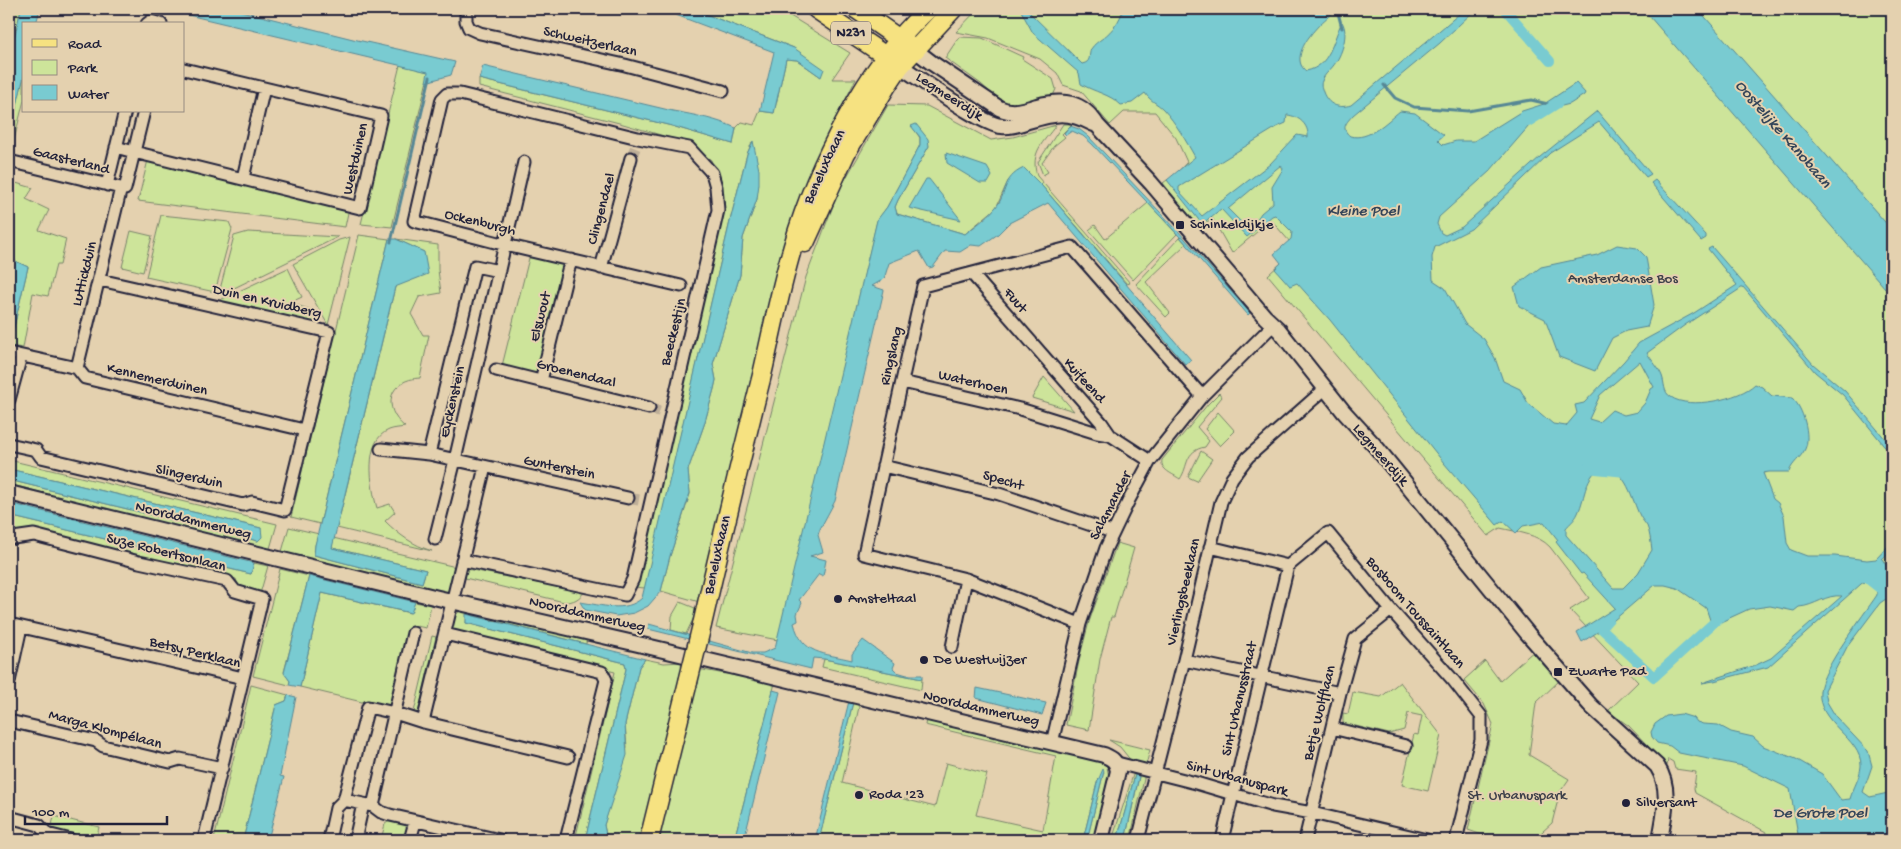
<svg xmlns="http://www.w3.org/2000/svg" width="1901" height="849" font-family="'Gochi Hand',sans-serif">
<rect width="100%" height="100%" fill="#e4d1af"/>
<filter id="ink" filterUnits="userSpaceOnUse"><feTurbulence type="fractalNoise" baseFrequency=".02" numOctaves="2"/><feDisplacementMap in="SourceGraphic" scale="10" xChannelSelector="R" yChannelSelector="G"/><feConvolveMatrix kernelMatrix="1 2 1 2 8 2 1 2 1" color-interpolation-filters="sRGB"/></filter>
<g filter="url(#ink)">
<path fill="#cde49a" stroke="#78836a" d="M13,9h8l-12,50v-31z
M692,9h87l71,44 -18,26h24l-23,45 -42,111 -88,368 -42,-12 9,-35 20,-62 -2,-24 16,-45 10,-36 2,-9 -3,-16 27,-89 3,-37 14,-39 -5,-57 -5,12 -16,63 -86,371 -11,-1 23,-114 67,-271 -2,-13 -11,-29 -23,-17 -65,-19 -144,-37v-8l193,47 61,18 3,-16 6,-6 12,3 6,-14 14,2 12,-54 11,1 24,17 -27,-29z
M978,9h914v831h-127l1,-8 -71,-39 -1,-5 2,-16 -21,-3 -2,-7 -5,-3 -1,7 -38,-40 -21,-15 30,-29 -68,-72 19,-12 -39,-51c-12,-13 -33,-15 -50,-19l-12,8 -220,-261 28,-26 -25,-29 -39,33 -20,-35 -13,11 -36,-46 4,-3 2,2 18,-20 -11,-24 -21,-26h-31l-14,13 -29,-34 -18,-6 -6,-12 -17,-14 -52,-21 -32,-6z
M959,37l23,1 41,19 -1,2 31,20 3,10 -4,9 -31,9 -19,-4 -21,-19 -36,-26z
M400,65l29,7 -37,155 -31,-3z
M24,76v24l-14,56h-1v-18z
M888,105l39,1 64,34 22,-3 43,-12c-13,18 -26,27 -19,51l93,107 -3,1 -85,-98 -18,-18 -16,13 -12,27 -31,26 -68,-20 -2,-7 3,-7 31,-54 -17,-20 8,12v7l-33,62 -10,14 -99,419 -62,-12 90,-351 33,-87z
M1063,124h9l-10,10 3,3 -11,9 -12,17 6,9 -5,3 -5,-13z
M148,160l201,48 -4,19 -207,-26z
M9,181l24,7 -7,11 23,11 -10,20 27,9 -6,26h-4l-8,31 -15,-3 -10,55 -13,-2 4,22 -5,20v-40l19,-81 -19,-9z
M1148,203l29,31 -44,46 -44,-50 6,-5 10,14z
M161,215l68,7 3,7 -17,63 -69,-15z
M131,231l21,5 -9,36 -21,-5z
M248,232l90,5 -114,56h-5l15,-57z
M359,235l30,4 -69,285 -29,-7z
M350,237l-22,88 -35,-61 46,-24z
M1180,237l6,7 -40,38 24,31 -4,4 -30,-33z
M396,239l42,6v25l3,23 -22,4 -8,17 12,21h6l-9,43c-31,1 -39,30 -15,49 -5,1 -11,1 -16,3 -26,10 -18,57 -12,78l13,-4 5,8 -10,9c14,14 28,24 47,30l-95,-23 58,-241 29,-35z
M530,254l36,9 -27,113 -37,-10z
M288,268l14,29 -13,6 23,7 7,15 -102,-22 5,-4z
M1044,377l30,34 -42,-13z
M1219,393l3,4 -25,30 12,14 -4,6c-21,4 -16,19 -25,32 -7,-5 -20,-9 -18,-19l46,-56z
M1218,412l17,19 -15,15 -15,-17z
M1201,451l11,8 -15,22 -9,-4z
M9,460l268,64 -8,28 -260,-68v-4l249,61 3,-13 -252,-59z
M9,516l242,58 3,-11 14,3 -8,28 -21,-6 -3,-9 -196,-46 -31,2z
M289,527l30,7 -4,11 -1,10 108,28 4,-13 -94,-22 1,-10 123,29 -7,28 -168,-40z
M1117,543l17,5 -20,69h-3l-11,42 -11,71 -23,-5 14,-69 9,-34z
M280,569l29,7 -25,96 6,9 -1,4 -36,-9z
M467,569l116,23 2,-1c-6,8 -11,11 -21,11l-99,-24z
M322,593l88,20 5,-11 16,3 -5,23 -10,-2 -21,84 -95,-23z
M680,602l15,6v7l-9,19 -15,-4 1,-14z
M466,608l121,28 -1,8 -119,-30 -1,9 159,40 1,6 -41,171h-10l40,-168 -165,-41c3,-12 4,-18 16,-23z
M432,636l4,1 -18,76 -4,-1z
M1536,649l25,30 -25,24 -7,52 40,24 -9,13 -8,31 -19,17h-36l-29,-10 25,-106 -9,-20 -20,-24 21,-19 15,20z
M645,659l19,4 18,-1 -1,4 94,17 -41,157h-127l-3,-15 23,-78 -2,-23 14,-57z
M824,659l98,20 -1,11 -99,-23z
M1400,682l41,53 -13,56 -26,-6 12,-51 4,1 4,-19 -14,-3 -4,17 -15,4 -46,-11v-10l5,1 5,-22 28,5z
M251,685l37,10 -2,6 -10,4 -33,135h-29z
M853,702l4,1 2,4 -17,76 93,24 11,-44 41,11 -11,41 67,15 13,-74 -131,-31 2,-10 54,13 -1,5 14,5 2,-6 106,30 5,5 2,10 -15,63h-7l17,-69 -7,12 -14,57h-264z
M1109,740l41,10 -4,15 -14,-3 -12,-15z
M1134,772l10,2v5l-14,61h-5l14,-63 -4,-2 -18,65h-5z
M54,816l45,11 -3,13 -45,-10z
M391,820l18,5 -3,15h-25l4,-16z"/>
<path fill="#79cbd1" stroke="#568795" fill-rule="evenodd" d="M21,9h19l-4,15h-12v52l-15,62v-79z
M163,9h70l120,30 102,23 -4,13 -25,7 2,-10z
M660,9h32l102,39 30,21 -3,8 -24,-17 -11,-1 -12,54 -14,-2 14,-59z
M1020,9l8,2 54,53c10,-2 6,-8 9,-15 3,-5 8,-8 12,-11 10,-8 17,-17 20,-29h184l7,3 4,-3h21c-15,8 -54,46 -33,62 25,-5 26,-30 36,-49 7,11 0,31 -6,40 -4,7 -12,12 -14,19 -2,4 0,7 1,11 5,13 15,17 28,13l114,-96h11l-36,34 -87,72c-6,7 -13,13 -3,21 19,5 36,-14 50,-25l15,2 29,22 -6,5 5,5 13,-4h18l48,-30 22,-7 32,-21 9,10 -1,2 -14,9 -28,7 -52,60 -51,46 -2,7 4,9 4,2 17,-8 78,-70 57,-46 54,63 -5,3 -47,-55 -49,31 -79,76 -36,18 -3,10 1,23 12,8 20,36 19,15 11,19 8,23 17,8 8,14 25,21 13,2 11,-13 -2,-8 9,-2 40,-42 15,-18 55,-30 43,-28 -29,-36 4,-2 101,117 32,27 47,56v8l-49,-60 -28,-23 -72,-85 -58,38 -38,28c5,8 12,15 15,23 3,8 1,16 9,21 18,13 69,2 84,-13l7,3 10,9 20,2c11,9 19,38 13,51 -4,9 -13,14 -16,23h-20l-6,1 10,26 5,4 6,13 3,27 4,7 16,6h28l32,4 9,-1 16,-17v8l-10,9 10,15v34l-6,-9 -6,4 -33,44 -22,43 2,12 9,15 32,34 4,15 -9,26 7,5 18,-4 4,-4v51l-25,-1 -9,1 -2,-3 -8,3h-49l-9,-51 -47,-23 -64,-13 -9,-7 -13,-3 -5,-6 -1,-5 4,-8 11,-8 15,-2 13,4 3,4 6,2 15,1 13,7 22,5 10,9 33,13 26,15 19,26 9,-1c3,-11 10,-21 11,-33 1,-28 -45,-43 -41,-75 2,-23 43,-75 57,-96l-1,-11 -6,-6 -9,6 -93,83 -54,14 -12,2 54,-18 15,-7 71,-62c-16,-2 -27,10 -43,11l-5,4 -24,-5 -21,3 -50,23 11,-12 -4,-12 -29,-20 -12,-3h-10l-48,41 -25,16 -5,-10 38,-24 -32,-35 -2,1 -25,-32 2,-2 -14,-18 -21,4 -7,7 -13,-12 -6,4 -53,-62 -114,-143 -33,-37 -7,3 -15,-17 6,-6 -7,-9 17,-15 1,-7 -17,-17 -3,1 -25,21 -26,-28 -19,15 -35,-44 28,-23c-9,-16 -19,-34 -32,-48 -6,-6 -13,-8 -18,-16l-13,10 -11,2c-11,-11 -27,-13 -40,-21l-2,-11 -46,-40zM1287,115c12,1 22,10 21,22l-11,-2 -27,29 -68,52 -23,-25v-4l98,-60 9,-4zM1281,165l2,4 -11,18 1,16 -12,10 -10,15h-4l-19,-19zM1640,361l14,26 -3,2 -6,14 -8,9 -13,3 -12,-5 -13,12 -10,-3 11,-24zM1604,466c24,6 27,32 36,50 2,4 5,7 7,10 3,7 4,17 5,24l-14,23 -15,15h-10l-47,-53v-7c4,-5 9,-8 12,-15 8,-17 6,-38 26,-47z
M1643,9h55l194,221v66z
M483,66l190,45c22,4 43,8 63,17l-3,16 -61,-18 -193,-47z
M916,124l12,15 1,7 -31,54 -3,7 2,7 68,20c10,-8 22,-16 30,-26 13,-14 6,-30 29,-40l18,18 149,174 -6,4 -137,-161 -39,20 -11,11 -17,12 -10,-1 -11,7 -15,-1 -12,16 -4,1 -10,-17 -30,12 -5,16 -12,7 12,4 -49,211 -15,28 -2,6 5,17 -13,4 16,4 -3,16 -4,-2 -20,26 3,3 -5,11 1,7 -4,2c8,32 30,30 58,37v-6l11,-14 32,23 -2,5 4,4 10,3h15v4l-98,-20 -11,-1 -2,11 -163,-40 1,-5 103,29h11l12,-5 102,-428 10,-13 33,-62v-8l-9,-11z
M1070,126l9,3 9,7 90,95 72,82 -2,2 -67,-77 -89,-94 -9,-8 -11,-5 -6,4 -2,-2z
M753,141l6,29v14l-2,15 -14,39 -3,37 -27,89 3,16 -2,9 -10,36 -16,45 2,23 -20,63 -9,35 -13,15 -14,7 -18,3 -31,-6 -5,-8c21,3 46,11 62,-4l89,-381 16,-63z
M946,153l41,14 5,9 -4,7h-8l-33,-20z
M926,179h3l32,41 -52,-12z
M1655,180l51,55v3l-5,3 -50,-58z
M389,239h7l28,13 4,22 -33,13 -63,261 94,22 -4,13 -108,-28 1,-10z
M1617,245l20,3 9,9 8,48 -7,22 -21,4 -14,7 -17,33 -36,-14 -14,-38 -26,-13 -5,-19 27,-20 56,-12z
M9,258l19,9 -19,81z
M9,469l252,59 1,9 -4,4 -249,-61z
M9,503l245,60 -3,11 -242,-58z
M309,576l106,26 -4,11 -89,-20 -22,94 -11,-2 1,-4 -6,-8z
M466,614l179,45 -6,8 -14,57 2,31 -23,70 3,15h-22l41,-171 -1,-6 -159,-40z
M977,688l69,15 -4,12 -66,-17z
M773,690l7,2 -36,148h-10z
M288,695l8,2 -16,79 4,1 -16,63h-25l33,-135 10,-4z
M849,701l4,1 -34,138h-4z
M1103,769l1,2 -17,69h-4l14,-57z
M1135,775l4,1 -14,64h-8z"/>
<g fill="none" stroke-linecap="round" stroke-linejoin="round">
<path stroke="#568795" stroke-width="3" d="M1337,9l5,19
M1384,85l11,13 19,9 54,4 63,-11 17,4
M391,242l39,-165"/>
<path stroke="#79cbd1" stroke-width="10" d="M1505,9l45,52
M1528,122l30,-19
M1586,468l40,4
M1858,571l34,27
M1609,619l-8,9 53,49 66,-60"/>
<path stroke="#bdae98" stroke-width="11" stroke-dasharray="11 5.5" stroke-linecap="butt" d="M631,158l5,-12
M649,408l13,4
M628,498l11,2"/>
<defs>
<path id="minor" d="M466,9v12l3,7 11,5 145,32 98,26
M147,24l4,-3 10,3
M144,111l-10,41 226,56 21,-92 -197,-47
M9,161l116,28 9,-37 -18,-5
M243,178l21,-90
M107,185l18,-74
M601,268l30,-110
M972,274l129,148 9,13
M9,353l68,15 8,10 219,52
M77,368l44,-180
M496,370l153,38
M541,381l27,-111 4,-10
M902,382l118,27 77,24 13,2 40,26
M9,400l12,-44
M9,444l27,6 5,7 202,48 9,-3 33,8 44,-178 -229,-52
M381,449l48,5 199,44
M429,454l46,-188 24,5
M883,466l116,28 113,38
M9,537l4,1 21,-3 105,27 83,18 5,1 8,10 27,8 -19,79
M435,539l20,-79 69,-298
M1210,547l78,19 40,-33 63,77 62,70 28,36v24l-25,100
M462,560l163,35 8,-16 85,-369 -2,-23 -4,-14 -23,-25 -51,-10 -178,-44h-13l-5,5 -28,122 100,26 167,39
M9,624l234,54 -39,162
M1080,624l-114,-45 -102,-25 59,-268 149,-39 130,149
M445,634l157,38 4,8 -40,160
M952,647l14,-68
M1184,660l156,33
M9,682l12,-55
M9,721l87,20 7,5 67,16 10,-3 42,9
M423,722l62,-255
M1332,728l74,18
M1052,743l28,-119 26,-76 23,-48 21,-39 52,-65 72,-72
M1117,763l79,20 77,23 39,7 115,27
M344,800l29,6 40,-173
M373,806l8,6 9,3 110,25
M9,817l30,8 8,9 24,6
M329,840l7,-32 8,-8 24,-93 27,6 28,9 145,35
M355,840l8,-36
M410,840l5,-18
M1138,840l46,-180 37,-158 11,-24 16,-21 78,-69
M1222,840l66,-274
M1305,840l35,-147 15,-54 36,-29"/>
<path id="tertiary" d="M915,50l17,13 67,45c3,1 7,3 11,3 9,1 18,-2 27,-5 26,-7 45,-5 60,19l54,58 114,134 14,13 65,82 32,35 152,187 63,72 66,60c15,23 7,49 3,74
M900,66c21,13 82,59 102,60 8,1 18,-2 26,-5 28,-8 39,-11 66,3
M9,493l429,105 200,46 466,111c9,4 12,6 14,16l-17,69"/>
<path id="primary" d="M816,9l80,54
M856,9l52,36
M805,243l41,-90 40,-66 14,-21 53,-57
M702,625c19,-83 39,-167 60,-250 10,-43 18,-86 31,-129 23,-79 74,-181 135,-237
M649,840l39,-158"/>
</defs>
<use href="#minor" stroke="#22223b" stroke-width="15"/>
<use href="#tertiary" stroke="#22223b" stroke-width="18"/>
<use href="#primary" stroke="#22223b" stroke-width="21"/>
<use href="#minor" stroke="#e4d1af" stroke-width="11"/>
<use href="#tertiary" stroke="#e4d1af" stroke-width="14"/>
<use href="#primary" stroke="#f6e281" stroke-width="18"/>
<defs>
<path id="primary-bridge" d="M688,682l14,-57"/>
</defs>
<use href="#primary-bridge" stroke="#22223b" stroke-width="21" stroke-linecap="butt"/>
<use href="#primary-bridge" stroke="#f6e281" stroke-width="18"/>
</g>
</g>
<g fill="#22223b" stroke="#e4d1af" stroke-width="2">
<rect x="1175" y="220" width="10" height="10" rx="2.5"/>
<circle cx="838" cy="599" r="5"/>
<circle cx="924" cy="660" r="5"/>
<rect x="1553" y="667" width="10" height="10" rx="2.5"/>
<circle cx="859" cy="795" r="5"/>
<circle cx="1626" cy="803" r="5"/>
</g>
<g text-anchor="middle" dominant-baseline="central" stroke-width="4" stroke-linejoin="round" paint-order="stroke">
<rect fill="#e4d1af" stroke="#5c565e" stroke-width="1" x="831" y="21.5" width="40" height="23" rx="4"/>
<g font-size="14" font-weight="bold" fill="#22223b">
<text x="851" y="33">N231</text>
</g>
<g font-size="15" fill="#22223b" stroke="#e4d1af">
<text transform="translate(590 42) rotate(13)">Schweitzerlaan</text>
<text transform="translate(949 97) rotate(33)">Legmeerdijk</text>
<text transform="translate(356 159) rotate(-77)">Westduinen</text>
<text transform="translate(71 161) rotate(14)">Gaasterland</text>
<text transform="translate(825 167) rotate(-65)">Beneluxbaan</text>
<text transform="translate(602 209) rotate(-75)">Clingendael</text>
<text transform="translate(480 223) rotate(14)">Ockenburgh</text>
<text transform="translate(85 274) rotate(-76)">Luttickduin</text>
<text transform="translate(1015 301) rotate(49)">Fuut</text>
<text transform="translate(267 302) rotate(13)">Duin en Kruidberg</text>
<text transform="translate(541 317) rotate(-76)">Elswout</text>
<text transform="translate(674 332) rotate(-76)">Beeckestijn</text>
<text transform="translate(892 356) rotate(-77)">Ringslang</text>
<text transform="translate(576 374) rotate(14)">Groenendaal</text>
<text transform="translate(157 380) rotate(13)">Kennemerduinen</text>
<text transform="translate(1084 381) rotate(48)">Kuifeend</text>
<text transform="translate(973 383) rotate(13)">Waterhoen</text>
<text transform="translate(453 402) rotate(-77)">Eyckenstein</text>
<text transform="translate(1380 455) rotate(49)">Legmeerdijk</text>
<text transform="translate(559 468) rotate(12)">Gunterstein</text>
<text transform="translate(189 477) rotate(13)">Slingerduin</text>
<text transform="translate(1003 481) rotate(16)">Specht</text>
<text transform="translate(1111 506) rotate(-63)">Salamander</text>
<text transform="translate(193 521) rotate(14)">Noorddammerweg</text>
<text transform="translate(166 553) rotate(14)">Suze Robertsonlaan</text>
<text transform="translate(718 555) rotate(-77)">Beneluxbaan</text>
<text transform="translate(1184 592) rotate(-77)">Vierlingsbeeklaan</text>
<text transform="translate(1415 613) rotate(49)">Bosboom Toussaintlaan</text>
<text transform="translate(587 615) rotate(13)">Noorddammerweg</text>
<text transform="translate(195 653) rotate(14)">Betsy Perklaan</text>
<text transform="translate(1240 699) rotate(-77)">Sint Urbanusstraat</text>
<text transform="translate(981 709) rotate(13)">Noorddammerweg</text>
<text transform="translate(1320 713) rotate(-76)">Betje Wolfflaan</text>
<text transform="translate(105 730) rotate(15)">Marga Klompélaan</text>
<text transform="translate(1237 779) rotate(15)">Sint Urbanuspark</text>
</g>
<g font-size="15" fill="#22223b" stroke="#e4d1af" text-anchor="start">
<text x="1190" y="225">Schinkeldijkje</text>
<text x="848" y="599">Amsteltaal</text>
<text x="934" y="660">De Westwijzer</text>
<text x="1568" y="672">Zwarte Pad</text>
<text x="869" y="795">Roda '23</text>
<text x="1636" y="803">Silversant</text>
</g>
<g font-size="15" fill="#3c3f49" stroke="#e4d1af">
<text x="1623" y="279">Amsterdamse Bos</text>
<text x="1517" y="796">St. Urbanuspark</text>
</g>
<g font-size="16" font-style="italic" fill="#334459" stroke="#e4d1af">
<text transform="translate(1782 135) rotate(49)">Oostelijke Kanobaan</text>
<text x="1363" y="212">Kleine Poel</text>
<text x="1820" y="814">De Grote Poel</text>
</g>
</g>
<rect width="1901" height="849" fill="none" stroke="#e4d1af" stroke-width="30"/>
<rect x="15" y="15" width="1871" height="819" fill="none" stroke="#22223b" stroke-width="2" filter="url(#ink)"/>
<rect x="22" y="22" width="162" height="90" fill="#e4d1af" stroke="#968b81"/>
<rect x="32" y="39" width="25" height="8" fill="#f6e281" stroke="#968b81"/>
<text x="68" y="48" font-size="15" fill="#22223b">Road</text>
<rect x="32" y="60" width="25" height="15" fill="#cde49a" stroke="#968b81"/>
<text x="68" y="72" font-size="15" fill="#22223b">Park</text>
<rect x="32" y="85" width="25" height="15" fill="#79cbd1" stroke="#968b81"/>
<text x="68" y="98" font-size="15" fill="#22223b">Water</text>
<path d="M25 816v8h142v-8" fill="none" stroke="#22223b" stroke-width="2.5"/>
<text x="32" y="816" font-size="15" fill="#22223b" stroke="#e4d1af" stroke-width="4" paint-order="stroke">100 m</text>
</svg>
